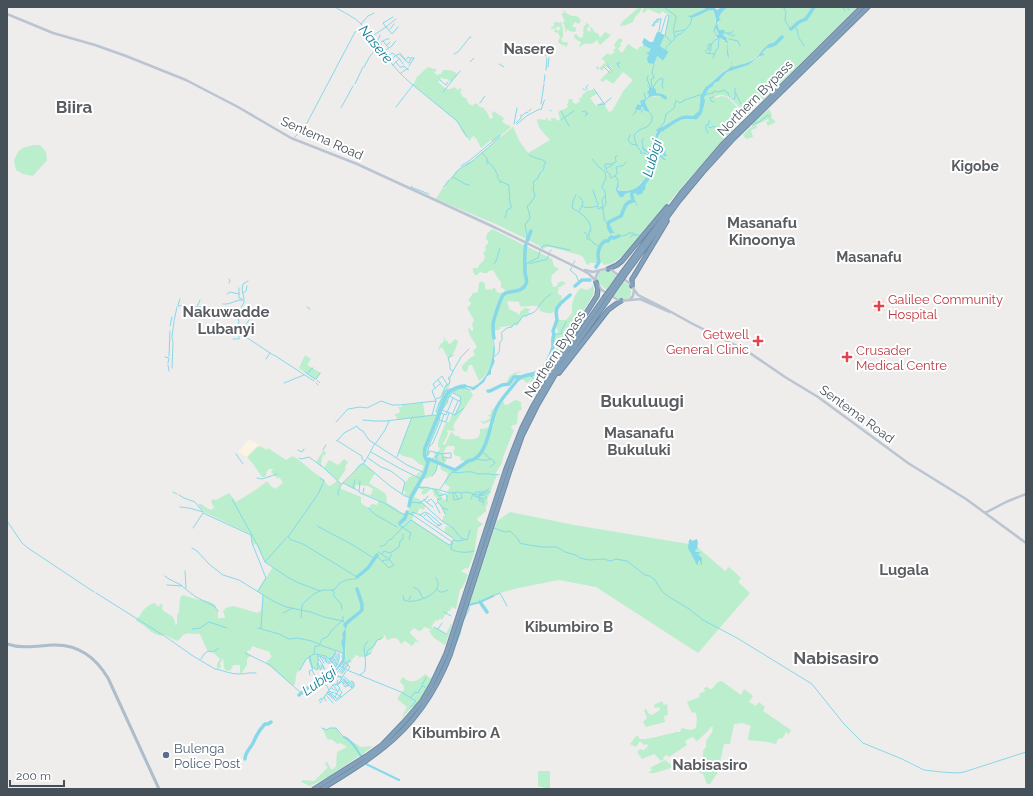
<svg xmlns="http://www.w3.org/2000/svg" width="1033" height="796" font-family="Raleway,sans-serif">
<rect width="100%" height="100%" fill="#efecec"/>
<path fill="#fbf4e4" d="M249,439l18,11 1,-2 4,3v17l-11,7 -8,-11 -6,-7 -9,-5z"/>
<path fill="#fadddb" d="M883,298l4,11 -12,4 -4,-11z"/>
<path fill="#baeecc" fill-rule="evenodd" d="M639,7h3l-2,5 -5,5 -2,5 -7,3 -6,1 2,-4z
M644,7h61v2l-16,8 10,-2 10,-5h4c3,6 2,12 2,19l1,-1 3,7h-4l2,4 4,-1 1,2 2,1 -1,-1h2v2l1,-1c3,9 0,14 6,24 -2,4 -4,4 -8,6 -5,4 -16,14 -19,20l8,-5 1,-3 5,-2c5,-12 19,-11 29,-17 6,-2 11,-7 17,-10l-2,-1 -3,2 7,-7 4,-2v-2c-6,4 -9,9 -15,13 -7,6 -15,8 -24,11 -1,-9 -6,-16 -4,-26l-2,-3h2l-5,-4v-3l-2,2 -1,-3 4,1v-1l-5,-1c-3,-5 -1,-7 1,-11l-1,-1c1,-5 6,-9 10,-11h129l-113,110 -1,-6 -9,-8 -6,-8 -1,2c-5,-2 -8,-3 -13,0l-2,-1 3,2c9,-5 14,1 19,7 5,6 6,5 9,13l-22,23 -25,29 -4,4 -68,80 -12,9 -9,2 -4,-4 -2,2h-8l-2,2h-1l-4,-8 -3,-2 -30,-8h-3l-4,2 -2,-1 -1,-2 -42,-21 -62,-26 6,-10 4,-1 -2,-2 12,-14 13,-9 44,-36 7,15 8,11 22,-13c-5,-6 -13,-12 -13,-21l8,1 3,-3v2l-2,1 5,1v-3h4l3,3 2,-2 -2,-7 10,-5 -1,-3 2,-2 -1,-1 1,-2h3l1,1 -1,2 4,2 4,-3 -1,-3 3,-1v-2l4,-3 1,-2 2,1 4,-2 1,2 4,2 -8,5 6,8 6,-4 7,10 3,-1 12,-21 9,-10 -10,-8 -10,12 -7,-5 -3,3 -3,-2 12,-12 -4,-4 -6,7 -3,-3 6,-5 -1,-3 -3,-1 7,-6 2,2 5,-3 -2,-2 3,-2 -2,-3 5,-7 4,2 -3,4 1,2 -3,3 4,4 6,-9 9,6 1,-1 2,-3 2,1 1,-2 8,4 -1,3 -2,1 1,2 8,1 4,3 -1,-13 5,-11 4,-20 -7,-4 -2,3 -12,-5 -4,4 -2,-1zM653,87l3,6 7,1 4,4 -9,-2 -3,1 -2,-1 -6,2 -2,4 5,11 -4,-2 -3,-4h-3l1,2 -3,1 -2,-2 3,-3 2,-1c2,-4 5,-6 8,-9l-1,-2 1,-5zM702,96c2,5 4,8 1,13 0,5 -3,7 -7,11l-3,-1 -2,1c-2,0 -4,-1 -6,-1 -7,0 -21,10 -26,14 -1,4 -3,9 -2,13l-1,2 2,2h1l2,-4 5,6 -1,1 1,3h-2l-3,-3 -1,1v2l5,4h-1l-5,-4 -1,1v1h-3c-1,10 -2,19 -9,26l-1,6 -10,2 -1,-1 -9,3 -4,3 -5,-5v-5l2,-3 1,2 -1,2h-1v2l4,1 14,-1 5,-7 3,-2 5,-7 -1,-3c1,-4 1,-8 -2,-12l2,1 2,-1c0,-6 -4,-7 -6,-12l3,3 3,1 1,3h1l3,-3 -1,-3c2,-4 2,-5 2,-9 0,-5 2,-9 4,-12l2,1c6,-4 13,-9 20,-11 6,-3 13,2 18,-5 2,-5 1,-12 3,-16z
M564,10l2,3 6,3h5l4,4 -2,4 -4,-2 -3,4 4,2v2l-1,2 -6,-1 -1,-2 -2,3 -1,-1 1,-2 -1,-1 -1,-4 -2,-1 3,-2 -4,-7 3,-1 -1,-2z
M554,22h3l2,1 2,-1 2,7v8l-2,2 2,3h3l2,1 -2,5 -2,-4 -1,2 -5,-4 2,-5 -2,-4 -3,-1 -1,-2 2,-1 2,2 3,-3 -3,-2 -4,3 -3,-1v-1l3,-1z
M587,23l3,3 -3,2v2l3,2 1,-2 -1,-2 2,-1 1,3 3,3h2l2,5 5,-6 6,3 -11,10 -3,-5 -5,4 -3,-1v1c-5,-1 -6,0 -9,3h-1l2,-5c-2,-1 -6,-3 -7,-5v-2l2,-1 4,4 3,-1v-3l1,-1 -1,-3 1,-4 2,-1 -1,-1z
M428,67l6,2h3l-3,4 4,2 1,-1h2l2,-4c5,0 11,0 14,4l-5,7h-3l-2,-2h-3l-2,-2 -4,5c6,5 9,10 16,5l4,3 2,-2 2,2 -2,2 3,5 3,1 3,6 4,2v-1l3,-2 4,4 4,1 1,3 1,-1 4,9 3,-1 -1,-4 1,-3 11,7 -2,4 9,5 -18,15 -2,-2 -10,8 -5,-10 -2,1 1,-4 -4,3 -1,3 -1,-1 -7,-9 -5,-10 -44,-36 4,-8z
M769,109l3,6 -1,2 5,5 -8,4 -2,-4 3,-1 -1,-2 -12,6 1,3 -6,2 2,7 -7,2 -3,-4 7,-7 3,-2 -1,-1 2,-3z
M34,145h6l6,7 1,8 -14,16 -10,-2 -7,-4 -2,-9c5,-13 7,-13 20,-16z
M492,229l60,30 2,7 5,3 -7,6 -1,5 2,7 4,-1 1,-3 4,-2 4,2 -6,4h-2l1,2 -1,1v4l4,2 -1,7 -9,10h-5l-7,-2 -1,-4c-9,-3 -12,1 -19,-1l-1,-4 -12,-1 2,8 8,4 2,2 1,-1v-2l5,-4 5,1v1l-2,1 1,2h4l-2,1h-2l-2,2h-4l-6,10 -3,-2 -2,3 -3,-1 -9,1v2l-7,3c2,18 1,37 -14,49l-7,-16h-3l-2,6 -2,1 -3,-3v-3l8,-8 5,-3 -2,-4 4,-4c-3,-6 -8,-11 -9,-18l1,-1 3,3h1v-3l-1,-4 2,-4 -7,-12 4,-4v-2l-3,-1 5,-8 5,-1v-2l1,-7 3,-2 3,3v4l2,2 3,-1 2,1 1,-2h2l2,4 3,1 4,-1 1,-3 -4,-1v-6c-3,-3 -5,-7 -8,-12l-4,1 -2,2h-5l-1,-2 -4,4h-2l-2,-3v-4h5l1,-3 5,-5 1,-4 -2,-3 3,-3 -1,-3 3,-4v-2l-2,-2 1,-5z
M605,270l5,1 19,14c4,6 2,17 -8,15 -4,-1 -7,-5 -10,-7 -8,-6 -23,-16 -6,-23z
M593,285l1,5 -1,5 -38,62 -2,-1 1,-4 2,-2 -2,-12v-4h3l1,-2 -3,-9 3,-3h8l6,-7c-1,-9 2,-19 9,-25l5,2 5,-2z
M444,337h1v4l2,-1 1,3 2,1 5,-5 3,2c-3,8 -2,11 -10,17l-6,-11 -4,3 2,-5 4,-4z
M305,355l6,4 -4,6 14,8 -5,6h-2l-15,-11z
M521,371l-1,2 -1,-1 -3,2v1l9,1 2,-2 8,-2 -2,8 -1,-2 -1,1 3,3h-1v2l-3,-3 -3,2c-3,-3 -8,-6 -12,-6l-5,6 -3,-1c1,-7 8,-10 14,-11z
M451,376l-1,8 -3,6 5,3 -4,5 -1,5 -6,10 -1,7 -11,26 -1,4 2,1 -3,6 -1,3 2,1 -2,6 3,-8 5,2 1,-4 -1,-6 4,2 2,-5 -2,-1v-5l8,-20h3l3,-8 3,1 6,-13 -2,-1 2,-4 -9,-5 2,-1 11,-4 5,3 3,5 -19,29 -1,4 2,2 -1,1 -7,-1 1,4 -5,10 2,1 6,-13 2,1 2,3h4l1,2 2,1c9,0 19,3 18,-10 5,0 10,-2 14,-4l-1,-2 -3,1v-2h3l-1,-2 -8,4 -2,-1 -1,-2 1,-1 1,2 8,-4 -3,-3 3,-1v-3l5,-5v-1h4l3,-4 2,4h2l8,-5 6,2v4l1,3 -4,3 -1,12 -6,2 1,3 2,1 -11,27 -1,6 -7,11 2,2c-5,8 -5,15 -10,23l1,4 -2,4v5l-3,1 -2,3 -3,1 -1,2 1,2 5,3 -5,4 -4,26 -6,15 -2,-1 -5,3 7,4 -6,13 -2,1 -4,20 -4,-2 -2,4h-2l-1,2h-1l-4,7 -2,-2 -2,3 -2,-1 -5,7 2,1 1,-1 12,7 5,-10 1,1 -7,20 -11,-7 -5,-7 1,-1 1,1v-2h-1l-6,-2 -2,3 -3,1 -5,-3 -4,4v1l9,9v1l-3,-2 -4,5 -7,-5 -2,1 -1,2 -2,-1 -2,-4c-3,-1 -7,-2 -9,1h-2l-2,-5 -4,4 -4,1c-3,6 -5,15 -12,16l-1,1h-2l-1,-1 -1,2h-1v-2l-3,-1 -6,7 -1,-1 -4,2 -2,3 -1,-1c6,-9 3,-23 2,-33l-2,2 1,4 -2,4 2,8 -1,9 -1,-2 1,-4 -6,-2 -3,6 -4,2 -10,-4 -1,8 3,7 -9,-2 -4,-11 -9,14 -2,1 -1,4 -1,8 -2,2 -27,-23 2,-3h1l3,-4 -2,-1v-3l-18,-6 -2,5 -2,-1 -1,3 4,2 -4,4v6l-6,9h-1v-9h-7l-2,5 -2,1 -4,-1 -1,-3 -1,-9 -3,6 1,2v1l-4,2v-5l3,-5 -6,-6v-2l-3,1 -4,-2 -7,-16c-5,0 -11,-1 -15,0 -4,1 -4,5 -8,7l-12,-6h-3l-1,1c-3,-1 -6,-2 -9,-4 -6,-4 -10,-9 -16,-11l1,-3 2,-1c4,-7 7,-11 15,-14l2,1 1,2 2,1 1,-3 3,1 -1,4c3,5 10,5 12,10 1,2 1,4 1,6l2,-1v-9l2,-3 1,-13 2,-4c4,1 7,2 10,3 8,3 18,1 24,8v3l2,1v8h6l1,-1 -2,-6 3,-3 7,-2 25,7 1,-2 2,1 2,-17 -6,-4 16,-24 -8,-5 -9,-18 -3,1 -3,-11 -46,-22 -5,-6v-2h2c4,2 7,7 12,5l1,-2 -1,-1 -2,-5 2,-2 3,1 13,-7 7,9 18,-11 11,-8v-2l4,2 1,2 5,4 8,-6 -3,-5h-3l-6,-6 1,-2h1v-1h-3l-3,2 -1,5 -2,1h-2l-9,-13 -6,-7 11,-11 1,1 1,-1 7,4 1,-2 18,12 7,-4c11,7 20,17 32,24l-1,3 1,-1 4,4 3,-1 1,-2 1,1 3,-4 -13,-12 -8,-6 7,-11 3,1 -2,5 -1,-4 -2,11 3,4 5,-8 9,5 6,-6 4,3 -3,5 1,2 -8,12 4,4 -3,3 22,9v6l7,5 4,-4 5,1 2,-5 -20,-8 12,3 2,-6 -5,-3 -12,-1 -1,4 -12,-6 9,-8 7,-10 4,-2 12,10 -6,10 17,11 1,9 10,6 3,3 7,2 2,-5 2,-11 -7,-3 2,-3 -3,-2 3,-9h1l2,-4 3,-1 3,1 4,-5 2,1 3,-7 -5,-2 -7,-6 -9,-2 -5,-3 14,-35 -15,2v-3l-2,-1v-2l4,-1 1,-2 -2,-4h4v-2l21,-2 2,13 11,-1 3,-12 7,-18 3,-1 1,-3 -2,-3zM447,446h7l1,2 -2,4 1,1v2l7,2 -1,3 7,2 -12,8 -11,-5 4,-8h-5v-3zM437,463l5,2 -2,3 3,3 5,2 -1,3v1l-3,6 6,4 -3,5 2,1 -3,2v5l-4,-1 -1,-3 3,-2 -4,-2 -1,-2 -7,-1 2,6 2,2 9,17v2h-2v3l-1,2 10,6 -6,-1 -2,6 10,7 -4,6 -38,-25 3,-7h2l3,-5 3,2 3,-4 -7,-7 -5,-2 5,-9 4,1 -2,4 3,2 7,-6 -12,-4 4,-6c9,-1 15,-7 14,-16z
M510,512l64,13 121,20 30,26 4,-4 12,11 -3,4 12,11 -52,60 -102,-66 -37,-7 -41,8 -18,5 -31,12 28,-84z
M438,664l2,2c-6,15 -16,30 -26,42l-2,-1 -5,5 -6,7 6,-12 -10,-8 4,-6 3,-3v-4l-4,-4 2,-5c2,1 3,2 5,3 6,4 14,-1 18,-6l5,4 2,-1z
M721,681l2,1 18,13 3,-6 9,7 -4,6 7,4 3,-4 6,5 -2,4 28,19 -2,4 -3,-2 -3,6 -5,1 -2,5 -8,-2 -20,-2 1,-8 2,-6 -9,-3 -8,1 -4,20h-6l-6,28 -8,12h-3l-4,-10 -5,-2 -1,-2 6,-3 1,-3 -3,-4 2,-3v-6l3,-4v-6l6,-9 1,-5h-2l-4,5 -10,9h-1l-2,-3 -2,-1 -7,4 2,4 -18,12 -2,-2 -4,2 1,2 -3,2 -7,-7 -12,5 -5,-7 3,-3 2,1h2l4,-4 -1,-2 -3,1 -4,-4 -4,6 -6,-3 7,-9 3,4c8,1 25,-5 34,-6l1,-1h5l1,-3 1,-1 8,2 6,-2 1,-11 -2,-5 -3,1 -5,-11 13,-5 -1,-3 6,-3 -1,-3 3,-1 3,2h2l6,-7z
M662,701l2,4 3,-1 1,11 -4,1 1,6 -19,5 -3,-5 4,-4 -3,-8 2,-1 3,5 3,1 8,-5 -1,-3 -4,1 -1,-3z
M322,728l5,2 2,-2h7l5,7 20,12 12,-1 -9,7v4l-2,3 -3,-4 -31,21 -18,9 -9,-4 2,-2 11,1 12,-12 2,-1 -3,-4 1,-2h1l4,7h2l3,-3 1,-14 10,-5 -7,-4 -3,1 -3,-3 -4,-2 -2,1z
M665,760l9,7 -19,6h-7l4,-3 -2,-2z
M538,771h12v18l-12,-3z"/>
<path fill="#87d9ea" d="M705,7h11l-1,1 2,2 3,-2 1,-1h8c-4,2 -9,6 -10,11l2,1 -4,4 2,7h5l1,2 -2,1v2l5,4h-2l2,3c-1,3 0,10 1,14 0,5 4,6 3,11 8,-2 17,-4 24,-9 6,-5 7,-13 17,-13l-6,3 -6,6 2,-1 2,2 -5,1 -12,9 -21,7 -6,6 -2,3 -5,2 -1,3 -8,5v-2c5,-6 12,-11 17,-16 4,-3 8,-4 10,-8l-5,-11v-11l-1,-1h-1v-2h-2l1,1 -3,-3h-1l1,2 -2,-2 -2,1v-2l-2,-2h4l-3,-7 -2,1c3,-5 2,-14 -1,-19 -8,-1 -15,9 -24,7l-1,-2 2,1 15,-7z
M657,32l8,3 -5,11 8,6 -5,8 -6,-4 -3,8 -6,-1 -1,-5 2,-3 -2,-2 3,-1 1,-3 -8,-4 1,-1 -2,-1 2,-5 6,4h3z
M647,85l3,3h2l1,-1 -1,-2 4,5v3l7,1 4,3 -1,3 -2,-1 -4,-3c-6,-1 -13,0 -15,6l5,11 -6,-3 -1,-3h-2v2l2,1 -1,3 -1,-1 1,-2h-4l-3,-2 2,-2v-2l3,1 1,-1 -1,-3c3,-1 7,-2 9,-6l-2,-3 2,-2v-2l-2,-2z
M701,96h2l1,3 1,2 -1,5 -1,3c0,5 -3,7 -7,11l-2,-1c-4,1 -6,0 -10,0 -4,0 -16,9 -20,11l-1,2 -1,-1c-4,3 -6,10 -5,15l-1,2 2,2 3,-4h1l4,6 -1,1 2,3h-3l-3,-3 -1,1 6,6h-2l-5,-4 -4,2c1,9 -3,20 -9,26l-1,6 -2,1 -1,3 -5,1 -3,-4 -9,3 -2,3h-3c-4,-6 -6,-7 -2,-13l1,2 -1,2 -1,1v1c5,2 15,1 19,-2 3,-2 10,-10 12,-14l-1,-3 1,-3 -1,-6 -2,-2v-1l2,1 2,-1 -1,-6 -5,-3 -1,-3h1l2,2 2,1 4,-2 -2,4 2,2 3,-4 -1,-3 2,-2c1,-5 -1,-8 2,-13l-1,-3h2l1,-2 2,1c5,-3 16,-11 22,-12 4,-1 7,0 10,0l6,-5z
M493,334l2,15 -1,11 1,1 -4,9v4l-4,2 -3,6 -10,8h-2l-2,-2 -8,-2 3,-1 8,2c19,-9 22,-34 20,-53z
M691,539l1,2 5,-2 1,4 -1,6 -2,1 1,2h4v1l-2,1 4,4v7h-1l-1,-5 -2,2v3h-1l-9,-17 1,-8z
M347,622l-1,3 1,2 -2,3 1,1 -1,21v6l-1,4 -10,11 -27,16 4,-5 25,-15 6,-9 1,-10 -2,-8 2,-4 -1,-4 3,-5 -1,-5z"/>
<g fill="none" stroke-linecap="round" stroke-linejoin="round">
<path stroke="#87d9ea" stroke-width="1" d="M335,7c7,5 20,10 26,17 18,20 30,44 52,61
M783,7l3,5 -1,8 4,7 1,3
M843,7l2,4
M847,7l2,3
M667,15l2,1 -4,19 6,7
M393,17l-10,6 3,4 10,-8
M361,24l7,-8 6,-3
M652,26l1,-2h1v-2h2v-2l2,-1 3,1
M653,26l2,-1 -1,-1 2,-2h2v-3
M715,28l-1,3 2,3
M796,28l2,5v3l6,10
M390,29l4,-5
M659,31l2,-13
M658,32l3,1 5,-17
M675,32l9,-2
M720,33h6l7,3 2,-1
M727,33h5l1,-2
M371,37l15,-10 6,7 6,-7
M676,37l1,-2 4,-1c6,-8 10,-6 11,-17
M729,39l9,2 2,5
M378,40l2,-5
M383,41l4,-2h2
M376,42l2,-2 7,10
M381,42l2,-1 5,6
M387,45l3,-3
M707,47l2,-3h2
M545,49l1,7
M709,50v-3l2,-3
M705,51l4,-3
M400,53l5,6
M647,53l3,-1 1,-3
M706,53l8,1
M454,54l4,-2 12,-15h1
M709,54l1,-3 1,-1c-1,-4 2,-10 6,-11
M389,55l-3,-5 7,-5v-1l3,-3
M387,57l5,-4 7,5 4,6
M659,57l4,3 5,-8 -3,-2c3,-7 7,-7 10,-12 -1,-4 -2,-8 -1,-12 1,-4 2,-6 2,-10l-12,-9
M713,58l3,-8 2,-1 1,-11
M391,60l4,-4 4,-2 6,6
M405,61l3,-4 2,1
M406,61l3,2 2,-5h3
M396,62l4,5h2l2,-1 3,3
M470,62l4,-4
M619,62v2
M617,63l1,3 2,2
M499,64l5,3
M608,64v2l3,2
M393,65l6,-6
M409,66l5,-8
M607,66l5,5
M364,67l6,-11 8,-9
M548,67l1,-9
M597,67l1,2
M605,68l5,5
M546,70l1,-12
M401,73l7,-5v2
M648,76l-1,3 4,10
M440,80l6,5 2,-3
M544,82l1,-7
M355,84l8,-17
M653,87l4,-6 5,-3 1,2 -1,5 1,3
M583,89l2,1
M587,89l-1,-2 2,-2
M594,89l11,16
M652,89l-1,-10 3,-1 -2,-6 2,-7
M443,92l17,-21
M735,92l6,12
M644,93l2,6
M713,93l1,-2 5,1 5,-2 4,3 2,5
M702,97l4,-2 1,-1 6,-1
M713,97l-3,1 1,3 3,1
M732,99h3v-11
M677,101l2,2 5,-2v-1l10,-3 5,-2h4
M480,103l5,-7
M541,104l3,-20
M598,105l6,-1 7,-6
M396,107l17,-22 44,36 10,16
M341,108l12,-22
M550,110l1,1
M529,111l2,-2
M561,111l8,15
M582,112l3,-1 2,3
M633,115l2,-2 2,-5
M522,116l3,-3 3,-1
M585,116l3,-3
M561,120l13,-9
M516,123l5,-5v-3
M514,124l3,-16
M517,124l11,-9 12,-6 1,1 3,-9 1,-1
M753,125l3,-2 3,-1 9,-7 2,2
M708,126l2,2 4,-2 2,2
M662,129l-1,-3 3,-3 2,-9c8,-6 8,-3 10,-14
M708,133l-2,-4v-4l3,-1v-4
M630,135l-2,5 3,4 6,1
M295,137l12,-14 48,-91 7,-6
M656,145l6,-2
M490,146l10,-9
M643,147l-1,-7 2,-1
M482,153l5,5v6
M649,155l-5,-2h-4l1,-2c-4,-3 -6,-10 -7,-16l5,-5 8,-3 5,-6v-5l-2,-3
M476,158l14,-12
M592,159c2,2 4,5 6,7 7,7 7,2 8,13l-2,3 -2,6 3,3 1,13 -3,4v4l1,3v4l4,6
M487,161c6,5 8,8 11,15l-1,1 3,4v2
M467,165l7,-5
M461,166l8,-5 31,-26
M605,168v-4h8
M607,168l-1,1 1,3 3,2v3l2,1 2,-2 2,1 2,3v5
M607,168l4,-2 2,-3 3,-1v-2l-1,-3 2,-1
M614,176l3,-2v-3l-1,-4 5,-1h2l3,-4
M453,177l12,7 4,1
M451,179l7,-9 11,-7
M500,181l9,4v6l1,7 -1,1 2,7v2l-4,2 -2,8
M412,186l-1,1 18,7
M443,188l6,-8
M593,190l5,15
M576,195l-3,6 -1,7c9,5 19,11 19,23h-2v7l3,3 1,2 7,4
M634,200l1,1 2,4
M582,206c5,3 11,1 16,0v3l4,-2v2l1,1
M603,208l-1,-8 3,-4
M579,211c3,-5 7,-10 0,-14
M608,224l3,3v2l3,4
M584,232l3,2v5l2,1
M622,236l4,-1 3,-2h4l3,2h3
M630,237l3,-2h3
M529,239l-2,-2v-2l-2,-10 5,-7 -1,-6 -2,-6 3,-2 5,-8 -2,-7 1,-4 -1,-2 1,-2 4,-3 2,-5 4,-4v-4l2,-3c-5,-4 -11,-3 -17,-7
M541,248l2,-2 3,-1 24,5
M550,252l1,-2
M529,262l9,-4 2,-7
M494,264l2,-3 4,-13
M526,264l2,-1c5,1 12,-3 18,-3l3,-5
M573,264l2,-3
M572,267l-2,3 6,5 3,7
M229,283l1,-2 -1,-2
M239,288v10l3,1
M243,293l3,-2 1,-5
M227,294l3,-2 9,2
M244,299l-2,-10 1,-5 5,-3
M200,300l-3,7h9
M223,304c8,1 13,-5 21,-4v3c-3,3 -4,10 -6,15l1,4 -3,7
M178,305l2,-6
M178,306l9,-1
M192,306l4,1
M307,307l3,2
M249,320l-5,7 -3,9 8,3 24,16
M174,321l3,-14
M170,326l2,-9
M234,328l8,5
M553,336l3,-2h3l3,-1 -1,-2 2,-3 3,-6
M172,337l2,-15
M172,338l1,4
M233,339h6v-8
M274,355l40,26
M169,356l1,-25
M495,356c6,-3 4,-8 5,-14l2,-2v-5l-1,-2 6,-5 5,-1 2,-3 4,-1 5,-7h4l2,-2c8,-1 9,-8 14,-13 2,-3 5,-5 8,-7
M165,357l4,1 -1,5
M266,359l4,-6
M168,365l1,6
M172,368l1,-25
M453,371l8,-14 8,-8
M305,372l10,7h1l4,-6
M308,373l2,-3 3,-2
M527,375l6,2v2
M317,380l3,3
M438,380l5,7
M284,383l20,-8
M316,383l2,2
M435,388l-2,-4 9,-8 5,8
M453,393l8,4 -1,4
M450,396c4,-6 12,-11 20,-6
M436,399l5,-2 5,-12 3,-1 1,-3 -2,-3 3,-2 2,-5 -3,-2v-5l-2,-6 5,-3
M436,401l-4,-10 9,-8
M442,410l5,-7 2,-7 12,6 -6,13
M436,412l3,-9 4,-6 1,-5 5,-3h5
M440,413h1l1,-3 13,5 9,-7
M453,413l5,-12
M437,415l4,-13 7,-12
M440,416l1,-3 5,2 7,-17
M440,417l-1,3 7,2 3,-9
M363,420l11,1h12l48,-6 4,1
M442,420l2,-6
M336,422l12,-13 12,-2 7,1 14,-7 11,4h7l37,-4 -4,14
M336,440c9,5 17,11 26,16v3l3,2
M338,440l6,-7 13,-7 2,3 4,2 6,9 38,25 18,8
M376,443l9,-13 4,-9
M429,447l4,-4 9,-22
M298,450l4,2 2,-3
M323,450l3,-5
M371,452l28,16 22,11
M481,453l1,-1 5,3v1l8,6 -1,2 -4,3
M236,454l7,10
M438,454l13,-1v5l-8,-1
M443,454v6l1,1
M428,455l2,-4 8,2
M397,457l15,-40
M299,458l2,1 8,-2 15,11 17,16
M368,458l13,9 10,4 14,11 -3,12
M475,459c6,1 11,2 16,0
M426,460l3,-14 10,-24
M431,460l4,-3 4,-5
M364,464l26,22 15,10 6,2
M452,472c7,2 13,-1 20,0 1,0 5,2 6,2 6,0 10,-1 16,1l1,-1 4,1
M432,476c5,-4 7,-13 4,-19l2,-2
M257,478l5,1 15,-5
M320,478l4,3 -6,13 -30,43 4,3 11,4 54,33
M343,483l16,8 1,2 24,10 22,13
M417,487l5,1 4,-1 3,1 11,2 9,3 8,-1 5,1 5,-1 10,3 5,-2
M353,488l2,-8
M440,489c5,-6 8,-14 15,-19
M435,490l4,6 7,-2 1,2v5
M359,491l1,-10
M173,492l4,2
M483,492h7
M483,492l6,-3
M363,493l1,-5
M453,493l1,7 8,-2 -1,-4
M455,493l3,6
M179,495l5,3 11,4 8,10
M338,495c0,-10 8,-15 14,-21 3,-2 4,-5 7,-8 1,-1 3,-2 5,-3 4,-6 7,-13 11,-20
M479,495l3,-1
M479,496v5l5,1 -1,3
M479,496l5,-1 3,3
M479,498l5,3
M232,499l26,47 7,16
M424,499l1,2 8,6
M471,499l2,-5
M486,499l-12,-3 2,-4h6l1,2h4
M438,501l-1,-1 5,-2
M410,502l12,1 20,18 11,7 8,10 6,2 3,-10
M427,502l4,-3 3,3 6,11
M419,503l7,-4 2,-3
M436,504l2,-2 4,5 3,7
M180,507l9,1 14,4
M368,508l8,7 21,12
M443,508l5,2
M407,513l6,2 39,27
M410,514l3,-2 9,4 3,3 28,19
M420,515l5,-3 2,1
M427,515l7,7 6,4
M424,516l4,-3 13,11
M7,521l15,22 6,5 66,44
M399,525l12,8 -2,6
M317,526l36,19 22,14
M437,526l5,-2
M193,528l10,-15 48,22 1,8 14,35 -8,13
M494,528l11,4 5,-1 8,8 2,4 3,1 19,3h15l8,5 11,3 4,3 9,2 14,-1 8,2 5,-2 11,2 18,14 5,1 5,4 6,10 5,5 23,14 14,11 34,18 75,46 32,40 19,19 39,16 22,11 17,2 16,1 7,-1 62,-20
M287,537l-22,25 24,16 10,5 21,8
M453,540l4,1 7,-1
M452,543l-1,6c7,4 16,4 23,2
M380,546h4l5,-6 3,-1c2,-5 8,-7 10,-12h2l7,-7 38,25 2,-1 3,-5
M192,548l5,3 12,13 14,11 16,5 34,21 13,6 25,5 13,5 19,4
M378,552l11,7 3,-5
M382,554l2,-3 6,2 9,-6 1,-6 3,-2v-5
M376,557l3,1 10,10 5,-3 -5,-6
M382,561l3,-1h3
M185,571l1,17
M165,576l4,3 12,6 7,6 8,6 18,9 4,5
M167,585l15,1
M413,587l6,3 2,5 2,3
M436,589l3,2 1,1h3l5,-2
M332,590l2,2v4l7,8 1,5
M96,593l70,44 27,19 22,13h1c8,2 15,5 23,5 6,0 12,-2 17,-1
M403,596l1,4c3,1 6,2 9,1 8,0 26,-8 25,-17 0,-2 -1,-4 -2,-6
M493,596l7,-3 7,13
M409,600l1,-3 1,-1
M444,612l7,4
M283,613l10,-5
M343,616v5l2,3
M301,618l1,-13c6,-6 13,-14 22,-15 4,0 7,0 10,0 6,-9 12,-11 22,-11
M434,627l12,7
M258,628l21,6 10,5 8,-1 15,3 7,3
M261,628l2,-33
M192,629l8,-1 9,-6 18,6
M438,629l4,-6
M320,645l23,8
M319,646l3,-7 5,-2 6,-8 9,-8
M453,651l7,-17 3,-13 6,-11v-5
M245,653l25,12 31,28
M335,653l3,6
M337,653l2,4
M315,654l11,2 3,3 4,-2 3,-6
M318,655v8l3,7
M334,655l4,6
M310,656l1,7 2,5 -1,2 3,6
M319,656l6,2
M366,656l2,-6 6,-4 3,-6 4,-1 2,-2
M366,656l5,-3
M320,657l4,6
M322,657l5,6
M333,657l4,5
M309,658l3,10
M326,658l7,9
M326,658l-1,1 7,8
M331,658l6,7
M332,658l5,6
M201,659l3,-5 4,-3 5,1 6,-4
M319,659l6,10
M329,659l5,7
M330,659l5,7
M330,659l6,7
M323,664l-1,1 2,4
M321,665v1l1,3
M340,666l7,4 54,22 15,9 -6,7
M342,667l3,-5h3l1,-2 2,2
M314,668l3,2 1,-1 -1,-5 1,-1
M446,669l3,-5
M300,670l6,-11 8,-5 1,-8h3
M340,672l6,-9 4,4 -2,3
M332,673l-1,-3c7,-2 9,-11 8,-17
M341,673l8,-11
M342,674l6,-9
M310,675l-1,-4 3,-1
M335,675l6,3
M336,675l6,2
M360,675l5,-4c0,-4 1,-10 0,-14 -1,-7 -2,-11 3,-16
M325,678l1,2 -4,3 5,3 2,4 4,-5 6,-2 7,-12
M326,679l6,-3h2l7,-8
M328,679l5,-2
M341,679l5,4 3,-1
M343,679l9,9c0,-5 -4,-9 -8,-11
M344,679l6,5
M338,680l-1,2 1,1
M351,681l2,3v3
M342,682l3,5 4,-2
M343,682l4,4
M346,683l6,5
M333,685l4,5
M335,685l4,-1 3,-3
M422,685l4,-7
M331,688l6,3
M329,690l-2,3 9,8 18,-14v-4l-2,-2
M328,692l4,2 5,5 2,-2 3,-5 -3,-3
M329,692l1,-1 2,2 1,-1 9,5
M328,694l3,1 3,3
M326,695l7,8
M324,697l2,4
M335,697l5,-9 -3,-3
M411,697l4,-5 3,1 4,-7 3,1
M319,701l2,-3 1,1
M320,703l7,-10
M322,728l5,2 2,-2h7l5,6 3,3"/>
<path stroke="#87d9ea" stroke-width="2" d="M469,605l11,-3 13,-6
M344,737c8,3 12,12 17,19
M366,764l33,16"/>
<path stroke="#87d9ea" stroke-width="3.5" d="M791,29l8,-7 7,-3 8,-12
M769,46l6,-2 7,-7
M703,101l-1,-4 5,-9
M611,232c-2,-4 -4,-5 -2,-10l12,-6c3,-6 3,-14 12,-15 0,-3 -2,-5 -1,-9l3,-1
M527,241l4,-10
M596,267l3,-5c-2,-7 -1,-16 6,-21h3l3,-4 3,1 5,-2
M575,286l7,-6h8
M494,338c-1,-4 -1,-8 -1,-13 0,-4 8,-29 11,-31 7,-4 18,-1 22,-10 2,-4 -1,-8 -1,-12 0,-9 -1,-20 1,-28
M488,391h2l12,-6 7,-1 5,-7h8
M428,462c-4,-5 -4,-8 -3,-14l22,-54c5,-5 11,-8 18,-8
M409,506l2,-9 14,-24 4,-14 26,11c5,-3 9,-6 13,-9 3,-1 6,-1 8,-3 13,-10 14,-37 21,-51 4,-8 12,-16 18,-24 9,-13 21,-4 30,-17 2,-4 8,-16 8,-20 0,-6 -1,-6 1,-12l-1,-3 4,-11 -1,-8 1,-4 4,-5 9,-8
M400,523l5,-5 2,-6
M357,577l11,-9 9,-13
M480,602l7,10
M345,625c4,-6 12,-9 17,-15v-6l-5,-15
M299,695l11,-9
M245,759c0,-7 5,-10 8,-16 5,-10 4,-11 12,-19h3l3,-2"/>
<defs>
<path id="motorway" d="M608,269l9,-4 5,-4 45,-54
M622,273l60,-81 40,-47 140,-138
M625,275l54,-74 24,-29 31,-34 134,-131
M632,286v-7l2,-3 33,-55
M610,290l7,-10
M613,292l7,-10
M557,362l19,-33 21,-33 1,-7 -2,-7
M559,373l49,-63 8,-6 5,-3
M314,789l54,-34 14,-10 22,-23 18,-21 10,-17 14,-30 60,-185 16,-41 11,-22 20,-35 51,-73
M322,789c20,-13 42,-25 61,-41 31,-24 53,-57 67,-93l60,-185 12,-34 16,-32 18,-31 51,-72"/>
</defs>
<use href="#motorway" stroke="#6f8ca7" stroke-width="5.5"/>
<path stroke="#bac5d1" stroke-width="2.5" d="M7,14l46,19 42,12 31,11 60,24 52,27 53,31 66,26 139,64 86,42 7,4 6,6
M585,270l8,2 12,-3h5l22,16
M595,280l2,-6 3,-4
M597,284l5,6 16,10 3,1 19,-2 30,13
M633,288l5,7 26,13 27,15 56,28 38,26 33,20 90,66 58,36 60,44
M630,299l3,-3 1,-6
M985,513l21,-11 20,-8"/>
<path stroke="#acbdcc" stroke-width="3" d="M7,644c15,5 30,2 46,1 25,-1 43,13 55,33l51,111"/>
<use href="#motorway" stroke="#84a1bc" stroke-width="3.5"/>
<defs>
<path id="motorway-bridge" d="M617,280l5,-7
M620,282l5,-7
M604,298l6,-8
M607,301l6,-9"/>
</defs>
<use href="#motorway-bridge" stroke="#6f8ca7" stroke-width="5.5" stroke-linecap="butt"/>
<use href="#motorway-bridge" stroke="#84a1bc" stroke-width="3.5"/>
</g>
<g fill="#e0444e" stroke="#fff" stroke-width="1.5">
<path d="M877 300h4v4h4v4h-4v4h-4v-4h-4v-4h4z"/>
<path d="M756 335h4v4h4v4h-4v4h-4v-4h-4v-4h4z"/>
<path d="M845 351h4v4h4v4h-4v4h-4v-4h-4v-4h4z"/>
</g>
<circle fill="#5c6f8a" stroke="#fff" stroke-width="1.5" cx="166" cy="755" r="4"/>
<g text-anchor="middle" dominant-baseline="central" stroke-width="4" stroke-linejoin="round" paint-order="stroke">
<g font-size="13" fill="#455059" stroke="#fff">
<text transform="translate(755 98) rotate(-45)">Northern Bypass</text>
<text transform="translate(322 138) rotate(24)">Sentema Road</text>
<text transform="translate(555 354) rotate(-57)">Northern Bypass</text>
<text transform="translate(857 414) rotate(36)">Sentema Road</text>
</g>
<g font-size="13" fill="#be3a42" stroke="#fff" text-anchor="start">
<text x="888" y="299">Galilee Community<tspan x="888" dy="15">Hospital</tspan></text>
<text x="749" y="334" text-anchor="end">Getwell<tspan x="749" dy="15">General Clinic</tspan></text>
<text x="856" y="350">Crusader<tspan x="856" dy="15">Medical Centre</tspan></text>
</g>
<g font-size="13" fill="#4e5e75" stroke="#fff" text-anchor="start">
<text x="174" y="748">Bulenga<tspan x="174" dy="15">Police Post</tspan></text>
</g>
<g font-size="14" font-style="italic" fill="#0d7d95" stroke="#fff">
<text transform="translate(376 44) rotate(51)">Nasere</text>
<text transform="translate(652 158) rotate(-74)">Lubigi</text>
<text transform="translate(319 681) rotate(-36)">Lubigi</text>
</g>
<g font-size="14" font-weight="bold" fill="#595d61" stroke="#fff">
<text x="975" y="166">Kigobe</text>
<text x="869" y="257">Masanafu</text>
</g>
<g font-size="15" font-weight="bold" fill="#595d61" stroke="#fff">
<text x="529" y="49">Nasere</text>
<text x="762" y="223">Masanafu<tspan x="762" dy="17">Kinoonya</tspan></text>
<text x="226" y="312">Nakuwadde<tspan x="226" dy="17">Lubanyi</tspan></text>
<text x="639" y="433">Masanafu<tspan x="639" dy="17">Bukuluki</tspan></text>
<text x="904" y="570">Lugala</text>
<text x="569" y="627">Kibumbiro B</text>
<text x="456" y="733">Kibumbiro A</text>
<text x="710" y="765">Nabisasiro</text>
</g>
<g font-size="17" font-weight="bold" fill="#595d61" stroke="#fff">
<text x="74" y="107">Biira</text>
<text x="642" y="401">Bukuluugi</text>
<text x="836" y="658">Nabisasiro</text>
</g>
</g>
<rect width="1033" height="796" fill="none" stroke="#455059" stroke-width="16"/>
<path d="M10 780v6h54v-6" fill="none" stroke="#455059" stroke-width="2"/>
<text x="16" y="780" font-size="12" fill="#455059" stroke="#ffffff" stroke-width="3" paint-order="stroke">200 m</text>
</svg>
